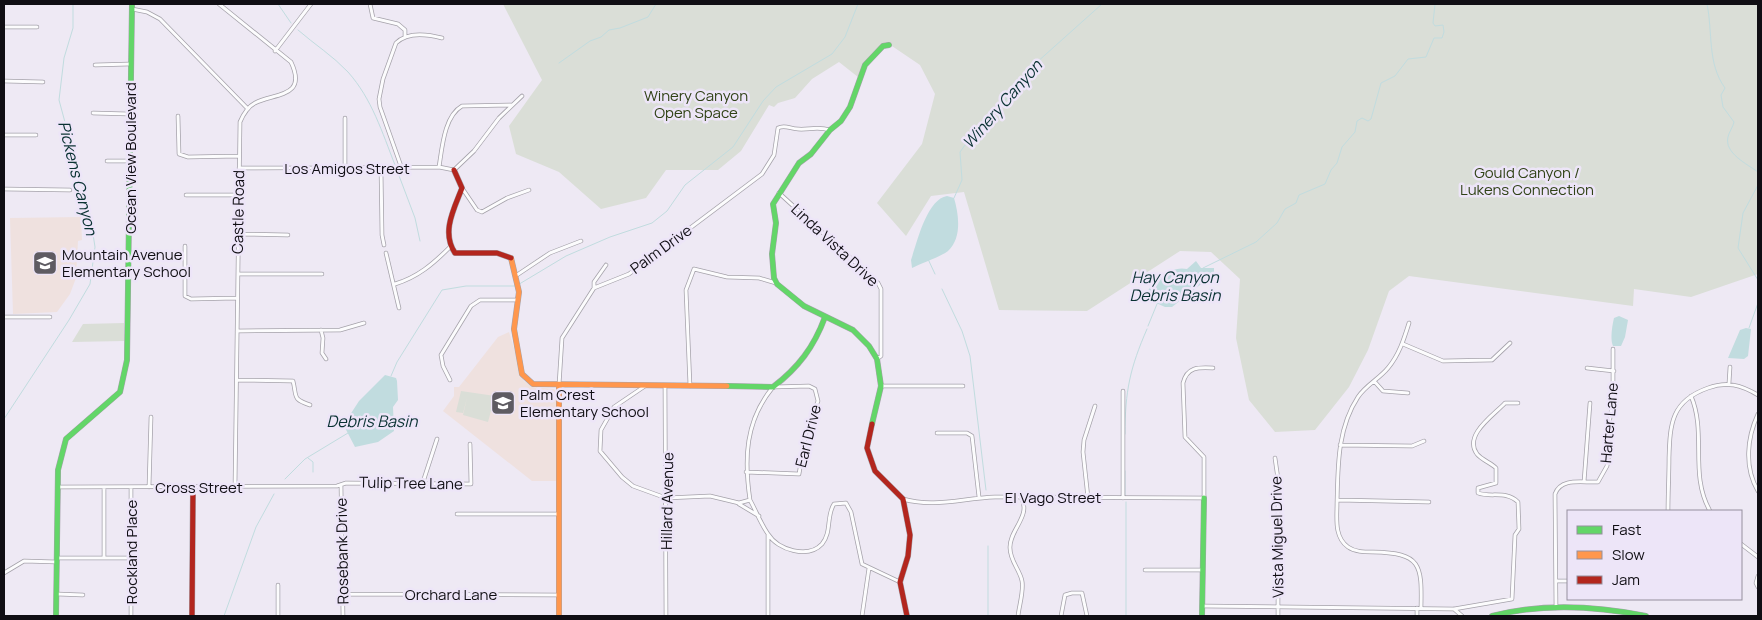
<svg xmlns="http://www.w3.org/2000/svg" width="1762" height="620" font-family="Manrope,sans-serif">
<rect width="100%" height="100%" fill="#eee9f4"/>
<path fill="#efe1df" d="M81,217l1,23 -4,1 -2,37 -6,16 -13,18 -44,2 -3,-96z
M509,332l15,49 9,6 21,2 3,5 -1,87h-24l-89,-70 11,-15v-9h5l39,-50z"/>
<path fill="#daded7" d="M503,4h1255v270l-67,23 -57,-8 -1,17 -224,-30 -20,15 -21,59 -19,37 -34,43 -40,2 -26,-32 -13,-62 4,-59 -29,-27 -31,-1 -93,60 -88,-1 -35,-118 -33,4 -25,40 -29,-33 45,-59 13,-50 -15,-29 -31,-21 -7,2 -24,31 -19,-15 -27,17 -17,19 -17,5 -4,4 -5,-2 -28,46 -23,19h-52l-20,28 -45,11 -42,-37 -43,-18 -7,-28 33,-46z
M124,323v18l-52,1 11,-18z
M461,391l34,5 -7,26 -25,-7 4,-17 -4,15 -7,-1z"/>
<path fill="#c1dcdf" d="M947,196l7,2c5,17 8,40 -6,53 -4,4 -28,13 -36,17l-1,-8c6,-18 16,-61 36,-64z
M1196,261l5,7h13v6l-42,33h-7l-20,-9c4,-16 26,-33 42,-29z
M1619,316l9,4 -3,17 -4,9h-8c-3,-6 -1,-20 1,-28z
M1746,328l5,1 -3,27 -4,3 -16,-1 12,-28z
M385,375l11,3 1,3 1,19 -5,7 1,24 -16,11 -23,5 -13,-25 6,-4 11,-17z"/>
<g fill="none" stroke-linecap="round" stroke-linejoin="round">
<path stroke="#c1dcdf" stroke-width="1" d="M278,4l13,19
M1707,4c6,29 0,59 18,84l-4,7 2,12 11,15c-1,5 -5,10 -6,15 -4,16 19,27 30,35
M298,30c16,14 35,26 50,42 24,27 34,60 47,93
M559,63l31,-22 11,-4 8,-7 11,-2 28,-11 8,-13
M398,173l17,45 5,23
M1758,185l-15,28 -5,35 20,32
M954,198l8,-18 -2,-28 13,-18 15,-10 38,-52 76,-68
M928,259l7,15
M1203,268l53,-26 21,-19 8,-14 11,-6 3,-8 26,-11 6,-14 6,-7 5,-16 13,-15 2,-11 5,-3 6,3 3,-2 10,-36 14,-7 13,-17 18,-2 8,-19h8l2,-6 -1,-7 -8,1 -2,-3 2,-19
M942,289l20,42 8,25 16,134
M1148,326l9,-22
M1749,328l9,-25
M391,376l6,-14 45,-72 24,-4h50l50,-30 44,-19 42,-14 15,-12 18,-26 48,-38 30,-46 13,-14 56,-33 13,-17 13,-33
M4,419l65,-99 21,-36 5,-37 -5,-32 -31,-115 5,-42 9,-30v-24
M1125,434c0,-43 5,-66 22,-105
M308,458l5,4v10
M1125,471v24
M285,479l20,-20 43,-26
M224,616l32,-89 18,-33
M988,616v-70
M1126,616v-114"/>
<defs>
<path id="street" d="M219,4l72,58c17,36 -17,31 -36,41 -8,4 -12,12 -15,19l-5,365
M370,4l3,14 25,6 7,6v6
M132,9l15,3 13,7 88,90
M4,27h33
M275,51l36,-47
M95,65l35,-1
M4,81l39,1
M93,113l36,1
M178,116l1,38 9,3 51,-1
M4,135h32
M107,161h22
M439,167c3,-18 5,-51 23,-61l49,-1
M239,168l200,-1 15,3 20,-19 25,-33 23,-22
M345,168v-50
M381,169l1,66 2,10
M402,169l-22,-62 -1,-8 4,-20 13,-36c12,-12 31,-9 46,-5
M462,188l15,22 5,2 25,-14 22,-8
M4,189l66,1
M779,193l99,90 3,6v67l-4,3
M186,195h51
M237,234l51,1
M185,246v50l6,3 46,-1
M386,253l13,55
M238,274h84
M517,275l33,-22 31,-12
M395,284c23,-7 38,-20 55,-37
M594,288v-6l12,-17
M4,317h46
M1409,323c-5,16 -10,32 -21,45 -9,11 -22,17 -30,29 -21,32 -20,70 -21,107 0,14 -3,33 11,43 7,5 16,5 25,5 48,1 49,12 48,56
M321,330l2,8 -1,15 4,6
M237,331l103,-1 24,-7
M1403,344l40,17 49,-1 18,-17
M1587,368l27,3
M237,380l56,1c4,16 -1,18 17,24
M450,380l-7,-14 -2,-11 30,-49 9,-6h38
M1374,381l9,10 25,2
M1729,383l1,-16
M559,385l3,-47 32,-50 35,-14 133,-100 12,-19 4,-27c7,-4 12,1 20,1 11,1 19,-3 32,1
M645,386l-31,21 -13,23 -1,21 22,26 11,9 33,12 44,-2 29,7 11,-3c6,11 11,24 18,34 10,16 40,25 54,10 10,-12 4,-28 12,-40l12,-1 5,9 11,52 38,18
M665,386l1,230
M690,386l-4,-96 8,-21 33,8 32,1 17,5
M881,386h82
M1691,396c16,37 -2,78 19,115
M1758,414c-11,24 -14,53 0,77
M937,433h30l5,3 7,61
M1340,445l72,1 12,-5
M1275,458l3,21v137
M746,472l53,2 7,-41 12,-32 -3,-12 -6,-3 -36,1c-28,34 -29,72 -23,113
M423,482l14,-43
M1584,482l6,-79
M341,485l2,131
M58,487l279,-1 9,-3 125,1 -1,-40
M149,487l2,-70
M1088,498l-5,-46 1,-12 11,-34
M1123,498v-107
M903,499c31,9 60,-1 92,-2l209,1v-41l-19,-20 -2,-54c4,-16 15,-16 30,-15
M1338,500l91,2
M739,504l20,12
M1668,511c0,-18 1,-36 1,-53 1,-34 2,-57 39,-70 19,-7 33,-3 50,7
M457,514h102
M768,535v81
M1741,544l17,13
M57,558h74
M104,558v-70
M1145,570h57
M4,573l20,-12 33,1
M1758,576l-2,7 2,4
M1556,581h12
M278,585v31
M57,594l26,1
M343,594l216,1
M1202,606l252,3 58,-10 3,-64 4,-6 -1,-27c-12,-12 -27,-4 -40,-9v-5l18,-5v-15c-5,-5 -14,-8 -19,-14 -14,-19 17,-39 28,-51h13
M1417,608v8
M1556,608l-1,-114c6,-17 28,-11 43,-12l9,-16 2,-13 -1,-24 5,-28v-52
M1454,609l8,7
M131,616v-128
M862,616l7,-48
M1018,616c1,-10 6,-25 4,-35 -2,-11 -12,-20 -12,-33 -1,-18 22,-32 11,-51
M1061,616l4,-21 7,-2h10l5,23"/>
<path id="fast" d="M727,386l46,1c25,-19 41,-40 52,-70
M872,424l9,-38 -4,-27 -8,-13 -16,-16 -49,-24 -27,-22 -3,-6 -2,-24 4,-31 -3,-19 26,-41 12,-9 19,-24 11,-9 9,-14 15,-42 18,-19 6,-1
M56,616l2,-146 8,-31 54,-47 7,-32 5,-356
M1202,616l2,-118
M1492,616c50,-13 104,-10 154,0"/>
<path id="slow" d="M511,258l8,34 -5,37 8,45 11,10 194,2
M559,385v231"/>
<path id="jam" d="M454,170l8,18c-8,21 -21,44 -7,65h42l14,5
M872,424l-5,24 8,23 28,28 7,36 -2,21 -8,26 7,34
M192,616l1,-129"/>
</defs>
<use href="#street" stroke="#a5a2aa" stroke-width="4.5"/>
<use href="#fast" stroke="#a5a2aa" stroke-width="6"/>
<use href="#slow" stroke="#a5a2aa" stroke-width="6"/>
<use href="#jam" stroke="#a5a2aa" stroke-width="6"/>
<use href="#street" stroke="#fcfcfd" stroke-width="3"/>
<use href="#fast" stroke="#63d668" stroke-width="5"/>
<use href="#slow" stroke="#ff974d" stroke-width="5"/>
<use href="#jam" stroke="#b3261e" stroke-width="5"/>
</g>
<defs>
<symbol id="school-square" viewBox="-11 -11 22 22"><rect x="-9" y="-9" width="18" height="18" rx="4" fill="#5e5b62" stroke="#ede5f8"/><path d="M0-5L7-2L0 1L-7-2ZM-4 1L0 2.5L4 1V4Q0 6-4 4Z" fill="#fff"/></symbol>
</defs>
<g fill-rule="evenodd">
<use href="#school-square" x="31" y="249" width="28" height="28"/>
<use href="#school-square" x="489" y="389" width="28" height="28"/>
</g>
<g text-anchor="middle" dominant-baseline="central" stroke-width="5" stroke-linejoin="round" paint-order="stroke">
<g font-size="15" fill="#304216" stroke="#ede5f8">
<text x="696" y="95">Winery Canyon<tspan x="696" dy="17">Open Space</tspan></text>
<text x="1527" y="172">Gould Canyon /<tspan x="1527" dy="17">Lukens Connection</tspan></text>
</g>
<g font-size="15" fill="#100e14" stroke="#ede5f8">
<text transform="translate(130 158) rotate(-90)">Ocean View Boulevard</text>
<text x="347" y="168">Los Amigos Street</text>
<text transform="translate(238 212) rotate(-89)">Castle Road</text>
<text transform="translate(835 245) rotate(43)">Linda Vista Drive</text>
<text transform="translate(661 249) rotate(-36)">Palm Drive</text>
<text transform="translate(1609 423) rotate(-85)">Harter Lane</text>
<text transform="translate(808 436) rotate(-76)">Earl Drive</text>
<text transform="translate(411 483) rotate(1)">Tulip Tree Lane</text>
<text x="199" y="487">Cross Street</text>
<text x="1053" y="497">El Vago Street</text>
<text transform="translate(667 501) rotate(-89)">Hillard Avenue</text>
<text transform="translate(1277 537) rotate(-91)">Vista Miguel Drive</text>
<text transform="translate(342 551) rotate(-91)">Rosebank Drive</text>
<text transform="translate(131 552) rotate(-90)">Rockland Place</text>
<text x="451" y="594">Orchard Lane</text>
</g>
<g font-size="15" fill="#100e14" stroke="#ede5f8" text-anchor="start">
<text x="62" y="254">Mountain Avenue<tspan x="62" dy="17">Elementary School</tspan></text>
<text x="520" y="394">Palm Crest<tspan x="520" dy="17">Elementary School</tspan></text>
</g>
<g font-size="16" font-style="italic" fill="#093132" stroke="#ede5f8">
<text transform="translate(1002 104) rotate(-49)">Winery Canyon</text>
<text transform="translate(78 178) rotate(76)">Pickens Canyon</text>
<text x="1175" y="277">Hay Canyon<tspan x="1175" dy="18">Debris Basin</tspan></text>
<text x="372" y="421">Debris Basin</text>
</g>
</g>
<rect width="1762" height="620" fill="none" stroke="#100e14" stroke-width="10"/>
<rect x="1567" y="510" width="175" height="90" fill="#ede5f8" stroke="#958f9d"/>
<rect x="1577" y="526" width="25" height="8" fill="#63d668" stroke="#958f9d"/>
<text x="1612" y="535" font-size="15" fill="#100e14">Fast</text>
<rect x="1577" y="551" width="25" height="8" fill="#ff974d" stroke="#958f9d"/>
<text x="1612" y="560" font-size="15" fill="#100e14">Slow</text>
<rect x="1577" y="576" width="25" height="8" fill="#b3261e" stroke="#958f9d"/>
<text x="1612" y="585" font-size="15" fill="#100e14">Jam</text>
</svg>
